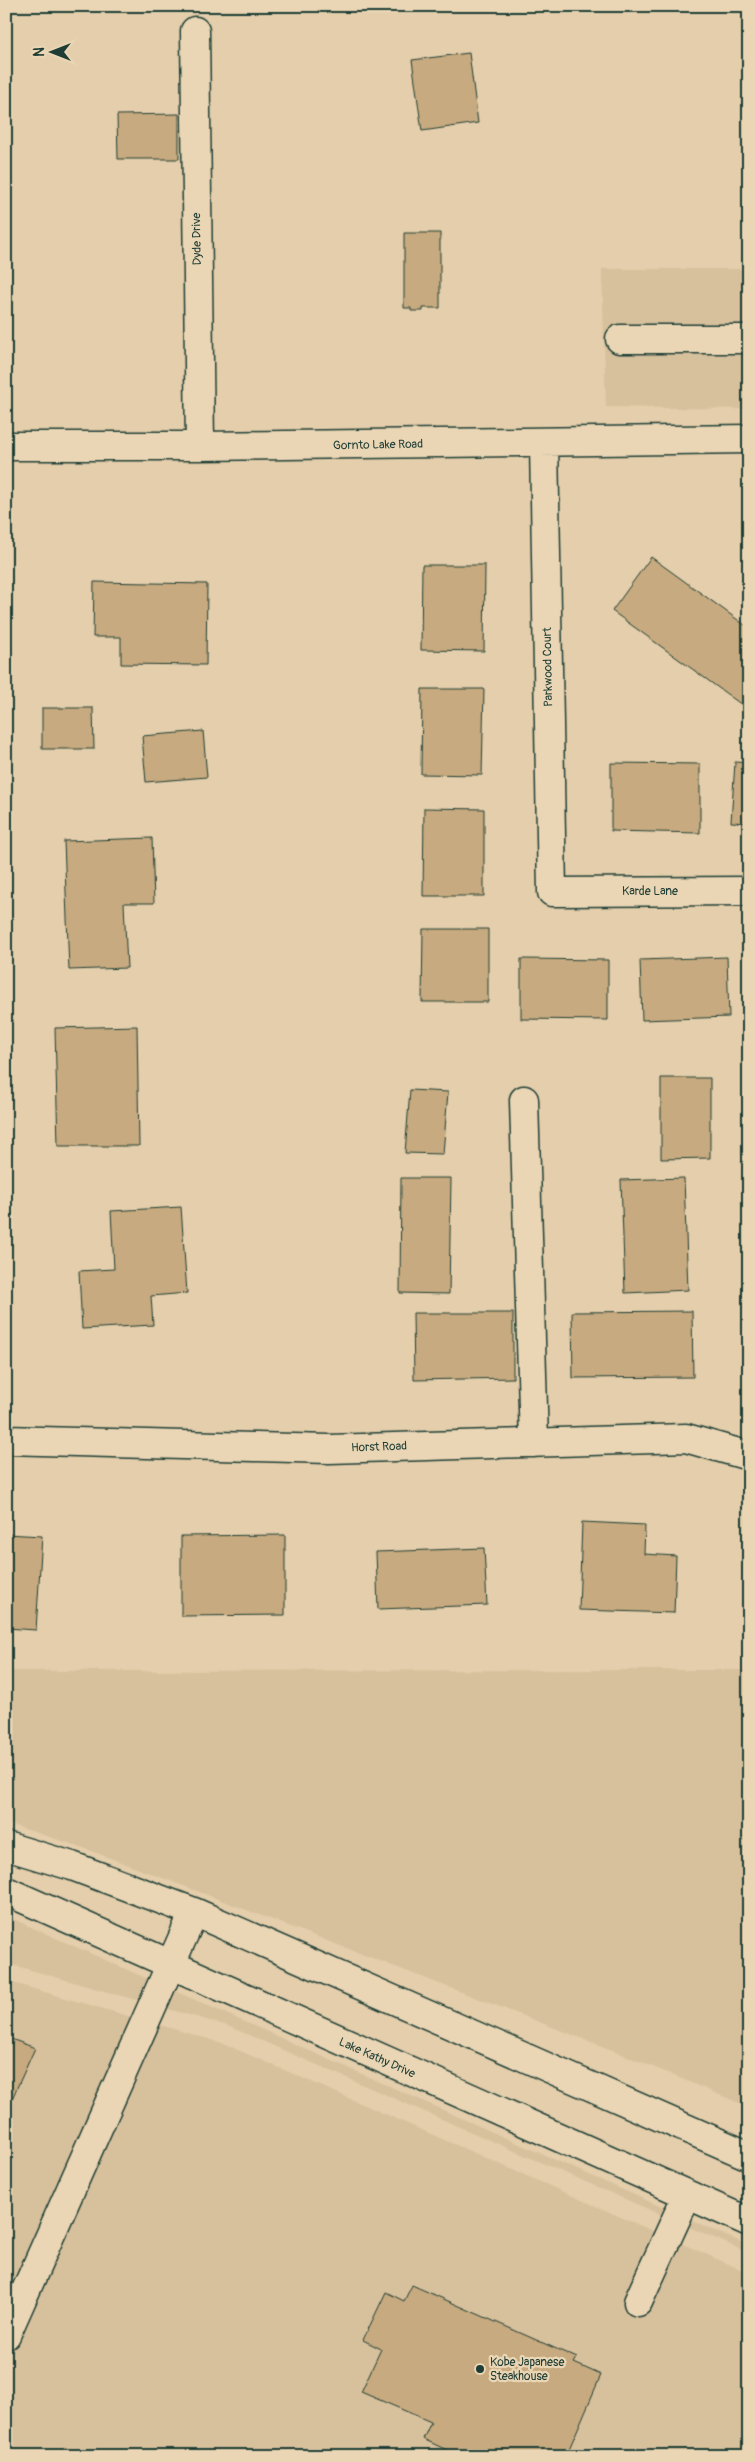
<svg xmlns="http://www.w3.org/2000/svg" width="755" height="2462" font-family="Pangolin,sans-serif">
<rect width="100%" height="100%" fill="#e4ceab"/>
<filter id="ink" filterUnits="userSpaceOnUse"><feTurbulence type="fractalNoise" baseFrequency=".02" numOctaves="2"/><feDisplacementMap in="SourceGraphic" scale="10" xChannelSelector="R" yChannelSelector="G"/><feConvolveMatrix kernelMatrix="1 2 1 2 8 2 1 2 1" color-interpolation-filters="sRGB"/></filter>
<g filter="url(#ink)">
<path fill="#d7c09c" d="M602,269h147v140l-143,-2z
M749,1670v437l-134,-56 -410,-157 -124,-47 -75,-24v-152z
M6,1916l743,330v7l-521,-227 -222,-63z
M6,1981l216,62 527,230v183h-743z"/>
<path fill="#c7aa7f" stroke="#1f3d34" d="M469,53l9,70 -56,8 -10,-71z
M179,114v45h-61l-1,-44z
M404,233h36v75h-17v3h-12v-3h-7z
M651,557l98,71v82l-137,-99z
M422,565h63l-1,86 -63,-1z
M94,582l113,2 -1,81 -85,-1v-27h-28z
M422,689h62l-2,86 -61,-1z
M42,708h51l1,41h-52z
M203,731l4,46 -61,5 -4,-46z
M735,762l14,1v60l-18,-1z
M611,763l89,1v69l-89,-2z
M424,808l60,1v87h-61z
M152,838l2,65h-30l3,65 -58,2 -5,-129z
M423,929h65v73h-66z
M727,957l2,60 -87,3 -2,-60z
M521,959l87,1v60l-87,-1z
M137,1026l2,120h-81l-3,-118z
M661,1078h49v80l-49,1z
M410,1090l38,2 -5,62 -38,-1z
M401,1178h50l-2,116 -49,-1z
M684,1178l4,112 -63,3 -4,-113z
M181,1207l6,86 -36,3 2,29 -71,4 -3,-58 35,-2 -3,-58z
M692,1311l1,66 -120,1 -1,-66z
M413,1313h100v65l-99,2z
M582,1522l63,3 -1,29 32,2 -2,57 -95,-3z
M6,1534l36,2 -6,94 -30,-2z
M285,1535v80l-104,1v-80z
M484,1548l3,57 -109,4 -2,-57z
M6,2037l29,11 -29,64z
M412,2285l165,73 -3,5 27,12 -35,81h-106l-37,-17 8,-17 -70,-30 20,-43 -18,-9 23,-48 18,9z"/>
<g fill="none" stroke-linecap="round" stroke-linejoin="round">
<defs>
<path id="minor" d="M195,31l5,415
M620,339h129
M544,443l8,449 197,-1
M6,446h194l549,-7
M524,1100l10,343
M6,1440l323,9 357,-11 63,18
M6,1846l66,20 122,46 555,244
M6,1891l743,331
M638,2302l49,-107
M6,2335l188,-423"/>
</defs>
<use href="#minor" stroke="#1f3d34" stroke-width="31"/>
<use href="#minor" stroke="#ead6b5" stroke-width="28"/>
</g>
</g>
<circle fill="#1f3d34" stroke="#ead6b5" stroke-width="2" cx="480" cy="2369" r="5"/>
<g text-anchor="middle" dominant-baseline="central" stroke-width="4.5" stroke-linejoin="round" paint-order="stroke">
<g font-size="12" fill="#1f3d34" stroke="#ead6b5">
<text transform="translate(197 239) rotate(-91)">Dyde Drive</text>
<text transform="translate(378 445) rotate(-1)">Gornto Lake Road</text>
<text transform="translate(548 667) rotate(-91)">Parkwood Court</text>
<text x="650" y="891">Karde Lane</text>
<text transform="translate(379 1447) rotate(-2)">Horst Road</text>
<text transform="translate(377 2058) rotate(24)">Lake Kathy Drive</text>
</g>
<g font-size="12" fill="#1f3d34" stroke="#ead6b5" text-anchor="start">
<text x="490" y="2362">Kobe Japanese<tspan x="490" dy="14">Steakhouse</tspan></text>
</g>
</g>
<rect width="755" height="2462" fill="none" stroke="#ead6b5" stroke-width="25"/>
<rect x="12" y="12" width="730" height="2437" fill="none" stroke="#1f3d34" stroke-width="2" filter="url(#ink)"/>
<g transform="translate(52 52) rotate(270)" stroke="#ead6b5" stroke-width="4" paint-order="stroke">
<path d="M0-4L9 19L0 12L-9 19Z" fill="#1f3d34"/>
<text y="-8" font-size="14" font-weight="bold" text-anchor="middle" fill="#1f3d34">N</text>
</g>
</svg>
